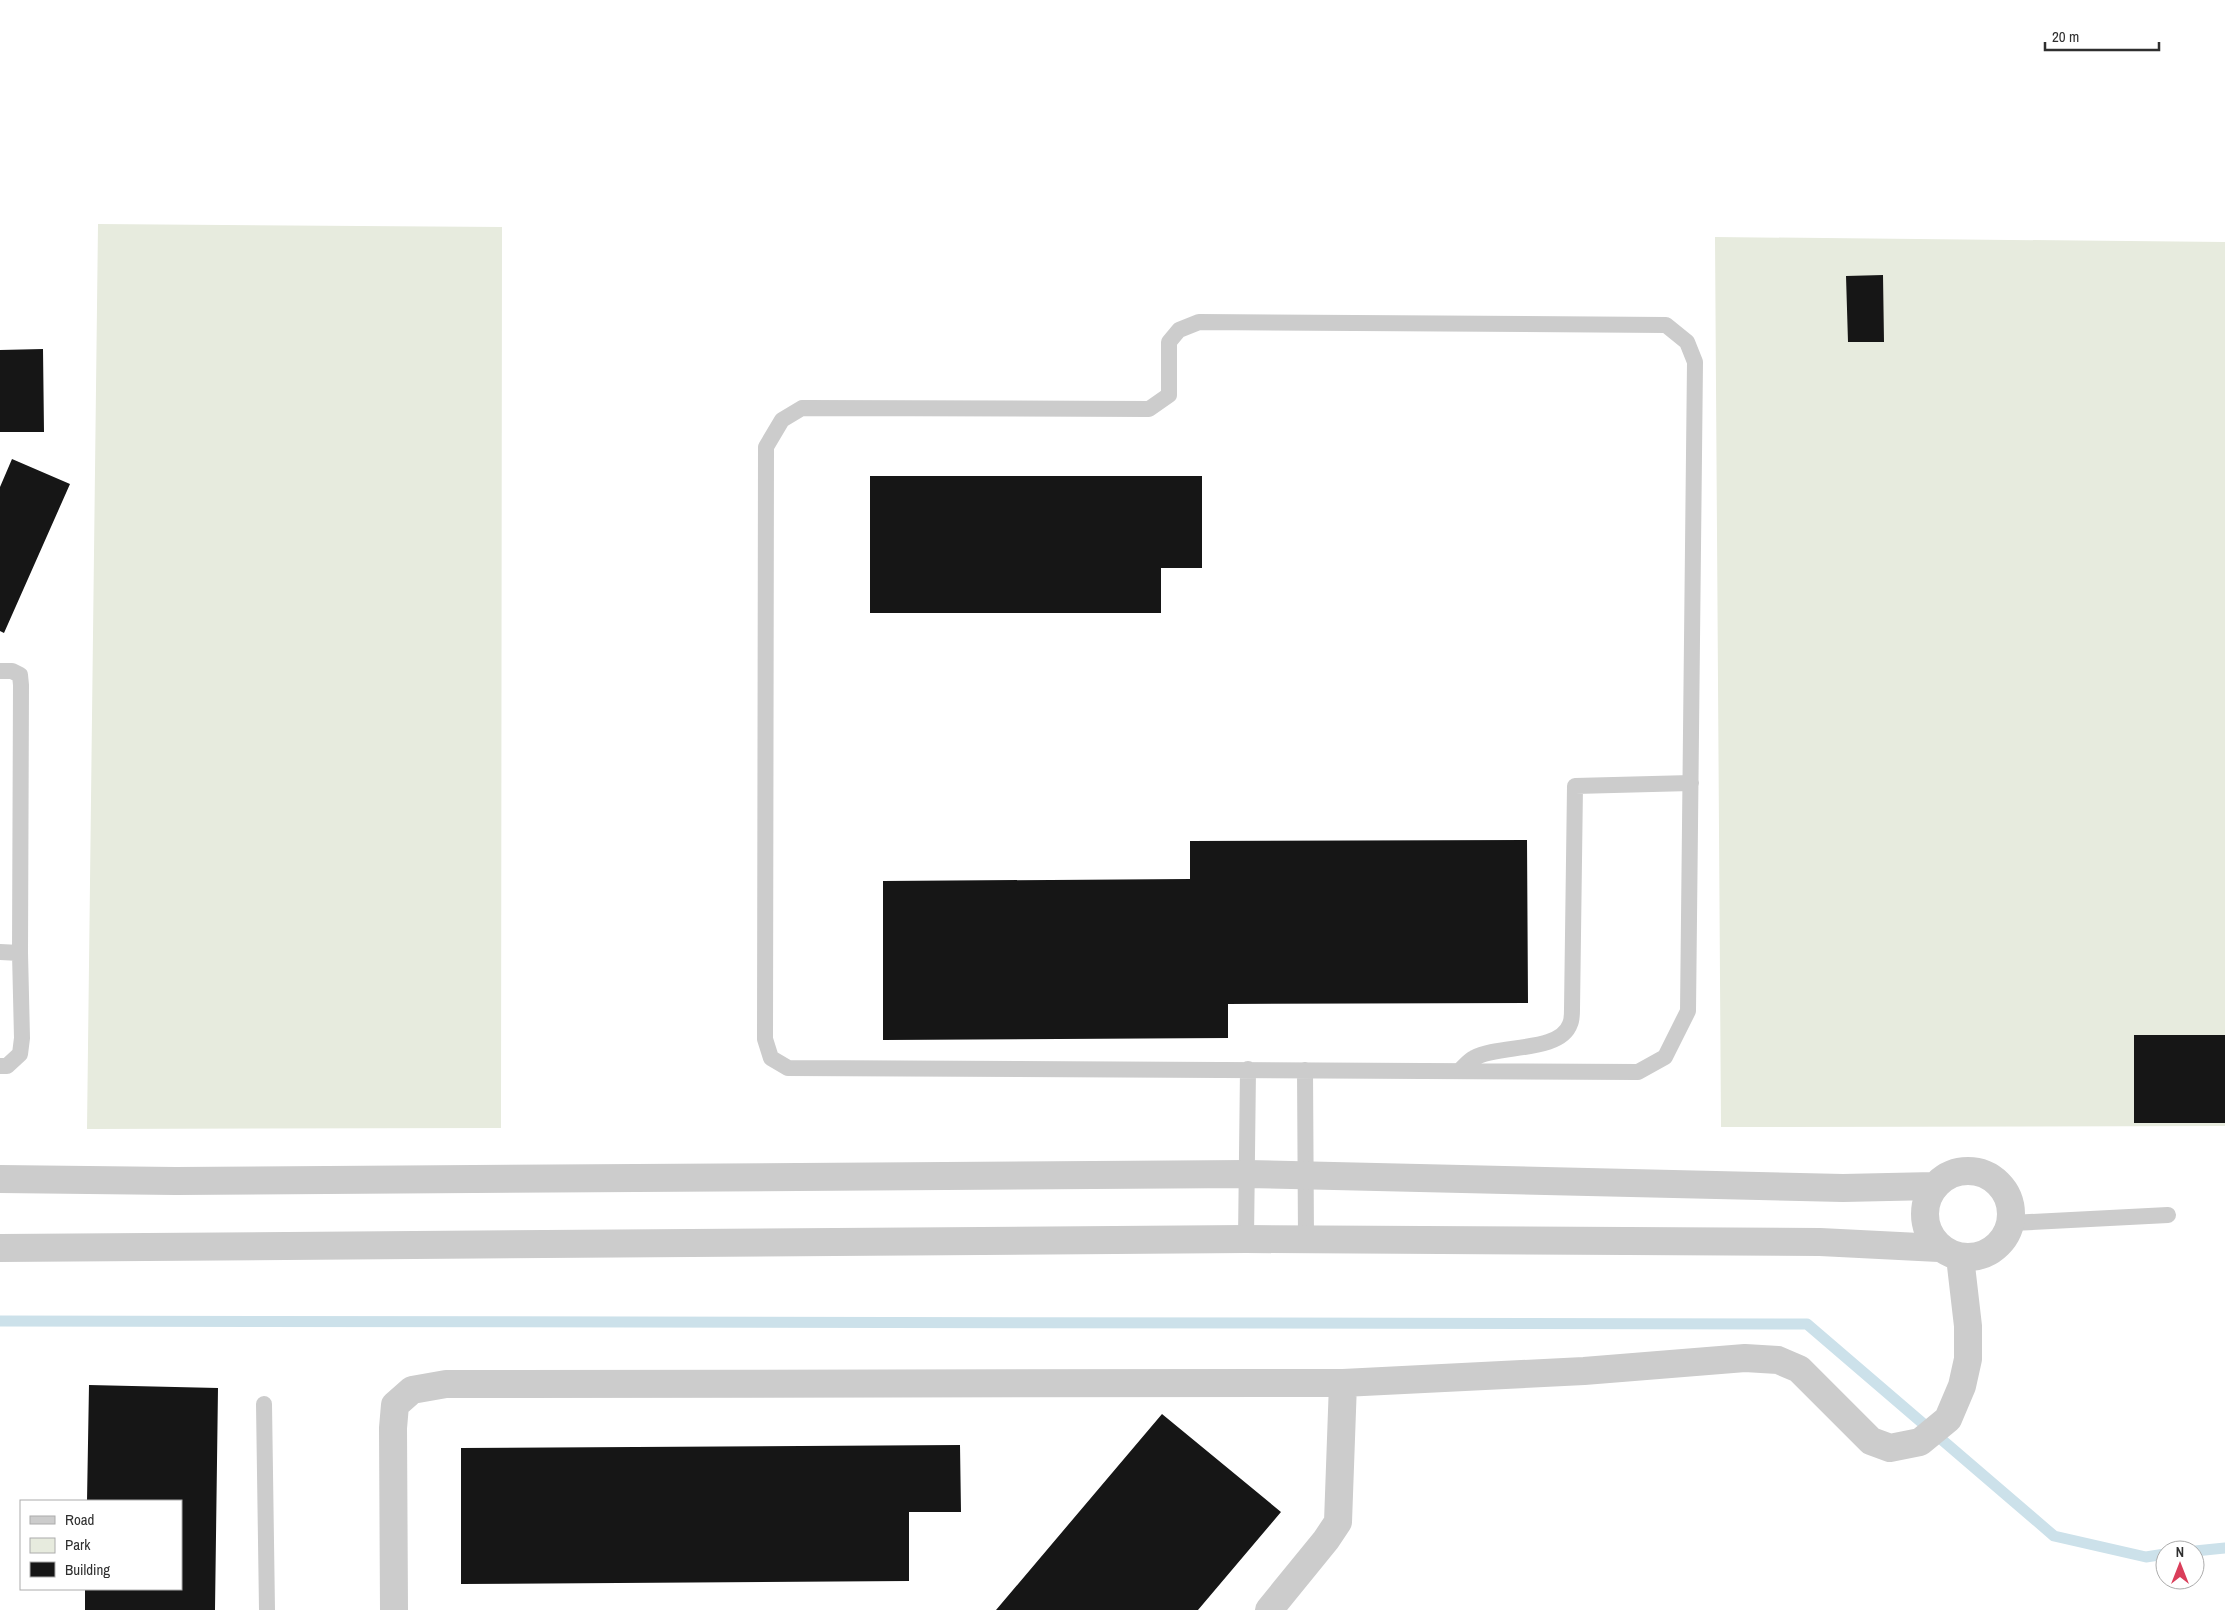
<svg xmlns="http://www.w3.org/2000/svg" width="2225" height="1610" font-family="'Archivo Narrow',sans-serif">
<rect width="100%" height="100%" fill="#fff"/>
<path fill="#e7ebde" d="M98,224l404,3 -1,901 -414,1z
M1715,237l510,5v884l-504,1z"/>
<g fill="none" stroke-linecap="round" stroke-linejoin="round">
<path stroke="#cce1ea" stroke-width="11" d="M0,1321l1807,3 247,212 92,21 19,-3
M2195,1551l30,-3"/>
</g>
<path fill="#161616" d="M1883,275l1,67h-36l-2,-66z
M43,349l1,83h-44v-82z
M12,459l58,25 -66,149 -4,-2v-144z
M870,476h332v92h-41v45h-291z
M1527,840l1,163 -300,1v34l-345,2v-159l307,-2v-38z
M2134,1035h91v88h-91z
M89,1385l129,3 -3,222h-130v-21h96v-88h-94z
M1162,1414l119,98 -83,98h-202z
M960,1445l1,67h-52v69l-448,3v-136z"/>
<g fill="none" stroke-linecap="round" stroke-linejoin="round">
<path stroke="#ccc" stroke-width="16" d="M1199,322l467,3 21,17 8,20 -7,649 -23,46 -27,15 -850,-4 -17,-10 -6,-19 1,-592 16,-27 20,-12 347,1 20,-14v-53l10,-12z
M0,671h12l8,4 1,10 -1,268 2,85 -2,16 -13,12h-7
M0,952l20,1
M1305,1070l1,169
M1459,1071c5,-4 9,-10 15,-13 24,-14 86,-5 96,-34 2,-4 2,-10 2,-15l3,-223 116,-3
M2012,1223l156,-8
M1246,1239l2,-170
M264,1404l3,206"/>
<path stroke="#ccc" stroke-width="28" d="M1925 1214a43 43 0 1 1 86 0a43 43 0 1 1-86 0Z
M0,1179l176,2 1071,-7 596,14 91,-2
M0,1248l1246,-9 574,3 119,6
M394,1610l-1,-182 2,-23 17,-15 34,-6 897,-1 241,-12 161,-13 33,2 21,9 72,72 19,7 30,-6 28,-23 14,-33 6,-27v-33l-8,-69
M1269,1610l57,-70 12,-18 5,-139"/>
</g>
<rect x="20" y="1500" width="162" height="90" fill="#ffffff" stroke="#acacac"/>
<rect x="30" y="1516" width="25" height="8" fill="#cccccc" stroke="#acacac"/>
<text x="65" y="1525" font-size="15" fill="#2f2f2f">Road</text>
<rect x="30" y="1538" width="25" height="15" fill="#e7ebde" stroke="#acacac"/>
<text x="65" y="1550" font-size="15" fill="#2f2f2f">Park</text>
<rect x="30" y="1562" width="25" height="15" fill="#161616" stroke="#acacac"/>
<text x="65" y="1575" font-size="15" fill="#2f2f2f">Building</text>
<g transform="translate(2180 1565)"><circle r="24" fill="#ffffff" stroke="#acacac"/>
<path d="M0-4L9 19L0 12L-9 19Z" fill="#da3e5a"/>
<text y="-8" font-size="14" font-weight="bold" text-anchor="middle" fill="#2f2f2f">N</text>
</g>
<path d="M2045 42v8h114v-8" fill="none" stroke="#2f2f2f" stroke-width="2.5"/>
<text x="2052" y="42" font-size="15" fill="#2f2f2f" stroke="#ffffff" stroke-width="4" paint-order="stroke">20 m</text>
</svg>
